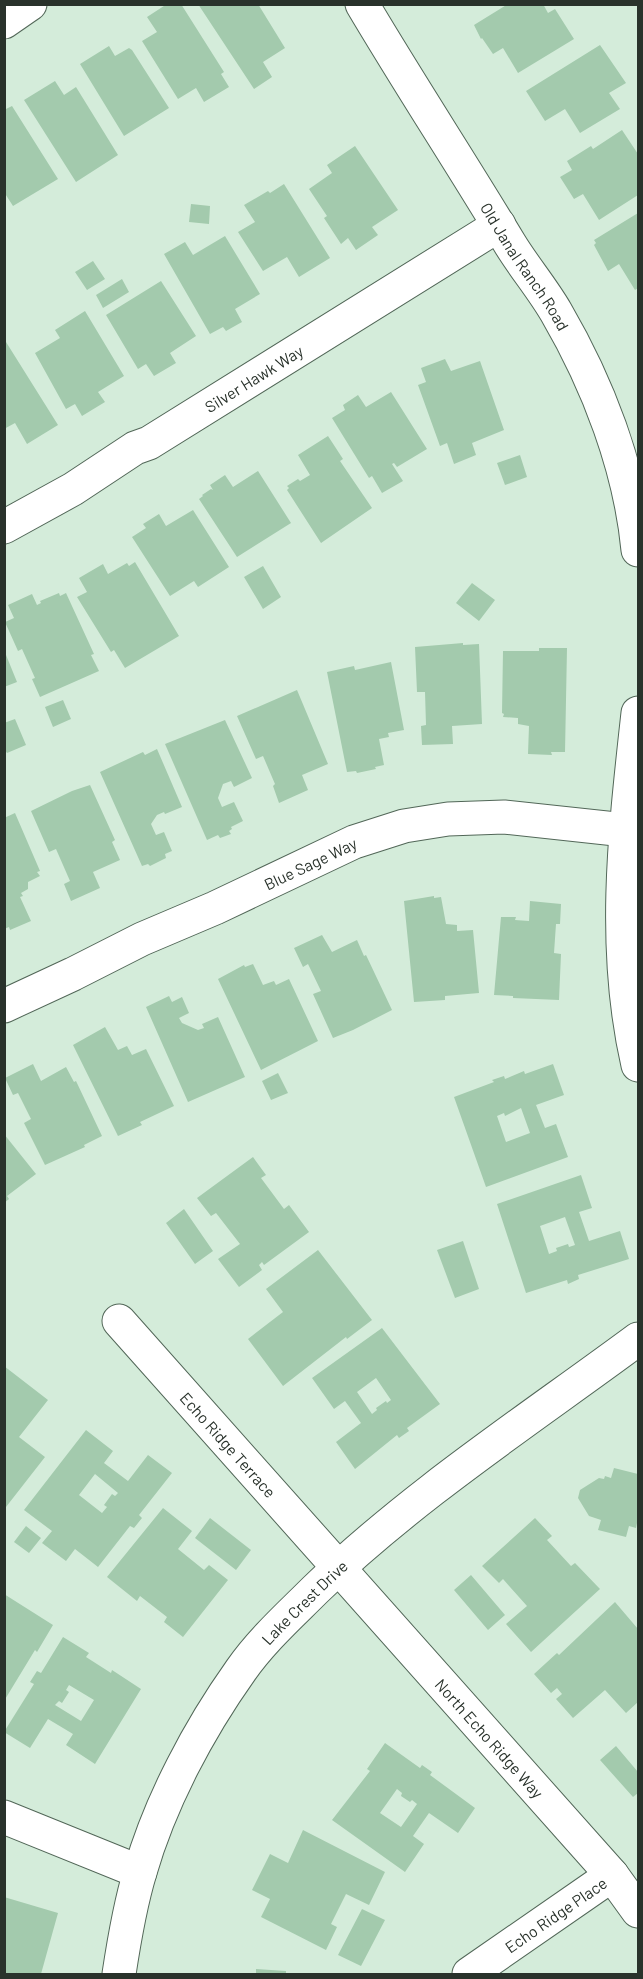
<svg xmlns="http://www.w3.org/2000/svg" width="643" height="1979" font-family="Barlow,sans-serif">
<rect width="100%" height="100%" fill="#d4ecda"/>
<path fill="#a3caad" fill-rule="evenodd" d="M167,4h14l43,68 -3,2 8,13 -25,15 -8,-14 -18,11 -36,-58 15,-9 -10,-15z
M198,4h60l27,44 -22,14 9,15 -18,12z
M508,4h35l5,9 7,-4 19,30 -56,34 -15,-25 -10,6 -11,-16 -1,1 -7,-14z
M600,45l26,38 -17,10 11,16 -40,24 -15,-24 -20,12 -19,-30z
M109,46l6,10 14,-8 3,2 37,58 -45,28 -44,-72z
M55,81l9,14 12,-8 42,68 -42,27 -52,-82z
M12,106l46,73 -45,27 -9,-14v-82z
M622,130l16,24v41l-39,25 -16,-26 -9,5 -14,-22 12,-7 -5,-9 24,-15 2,3z
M355,146l43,64 -26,17 6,8 -22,15 -8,-12 -7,6 -17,-26 3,-2 -18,-27 23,-16 -5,-8z
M284,184l46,74 -31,19 -12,-20 -24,14 -25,-39 17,-10 -11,-17 24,-14 2,2z
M191,204l19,2 -1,18 -20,-2z
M638,213v75l-3,2 -16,-26 -11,7 -14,-26 2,-2 -2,-3z
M225,236l35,58 -25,15 7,13 -16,9 -3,-4 -13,7 -46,-80 21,-12 8,13z
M93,261l12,18 -18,11 -12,-18z
M122,279l7,13 -26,16 -7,-13z
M161,281l35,55 -26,17 6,10 -22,13 -8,-12 -8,5 -32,-54z
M85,311l39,65 -26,16 7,10 -23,14 -7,-12 -9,5 -31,-56 25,-15 -5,-8z
M6,342l52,83 -31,19 -12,-21 -11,6v-86z
M445,359l6,12 29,-10 24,69 -32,13 4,12 -22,9 -7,-21 -7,3 -22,-61 8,-3 -5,-14z
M391,392l36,57 -30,18 -3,-4 -2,1 11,17 -21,12 -10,-17 -3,2 -37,-60 13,-8 -2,-5 15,-10 8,12z
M328,436l15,23 -3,2 32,47 -51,35 -34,-53 2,-2 -2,-2 11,-7 2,2 10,-6 -12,-20z
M520,455l7,22 -22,8 -8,-22z
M258,471l33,52 -54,34 -38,-58 4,-3 -1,-1 9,-6 2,1 -3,-5 15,-10 8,12z
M193,510l36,57 -31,20 -4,-6 -24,15 -38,-59 14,-9 -3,-4 16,-10 7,12z
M135,562l44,74 -54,32 -11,-18 -3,2 -34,-55 10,-5 -8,-14 24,-14 5,10 19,-11 2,3z
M263,566l18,31 -18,12 -19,-32z
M472,583l23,17 -16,21 -23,-18z
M59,593l1,3 6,-3 28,61 -3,1 8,16 -59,26 -8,-18 3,-1 -13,-29 -4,2 -13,-29 9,-4 -6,-13 24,-11 5,11 4,-2 -1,-2z
M463,643v2l16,-1 3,80 -30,2 1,18 -31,1 -1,-19 5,-1 -1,-33h-8l-2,-45z
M539,648h28l-2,104h-14l1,3 -24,-1 1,-28 -11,-2v-6l-15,-1 1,-3 -2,-1 1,-62h36z
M4,650l13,32 -13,5z
M391,662l13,68 -16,3 1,4 -10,2 5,26 -9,2 1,2 -19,4 -1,-2 -9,1 -20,-100 27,-6 1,4z
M297,690l31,74 -26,11 6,15 -29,13 -6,-17 2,-2 -12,-28 -7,3 -19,-43z
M63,700l8,19 -18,8 -8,-20z
M15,719l11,26 -19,8 -3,-4v-26z
M225,720l27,58 -18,9 -3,-6 -8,3 -5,14 4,9 12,-5 9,19 -12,6 1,2 -3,2 2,3 -11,4 -2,-3 -11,5 -42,-96z
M157,749l25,58 -17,7 -1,-2 -7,3 -6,9 5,11 8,-3 8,19 -7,3 1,4 -16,8 -2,-2 -6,2 -42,-94 43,-20 2,3z
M90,785l25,55 -3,2 8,18 -27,12 7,16 -29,13 -7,-17 6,-3 -14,-32 -7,3 -18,-41 41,-20z
M15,813l25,58 -3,1 3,4 -12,6v7l-7,4 2,3 -3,1 11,24 -21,9 -1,-3 -5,2v-111z
M434,896v2l7,-1 5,27 11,1v6l16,-1 6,63 -34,3v4l-31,2 -10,-101z
M530,901l31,3 -1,20h-4l-2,29 7,1 -2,46 -46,-2v-2l-19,-1 7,-78h15l-1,3 14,1z
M322,935l10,17 25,-12 7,16 2,-1 26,55 -39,20 -20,8 -20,-44 8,-3 -13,-27 -5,3 -9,-19z
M253,964l10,21 11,-4 2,4 13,-6 29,62 -57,29 -43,-91 26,-14 1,2z
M169,996l3,6 10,-5 7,16 -10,5 3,5 16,7 6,-2 -2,-4 16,-7 27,60 -57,25 -42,-95z
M105,1027l13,23 9,-4 5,9 14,-6 28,57 -34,16 2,3 -24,11 -45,-91z
M33,1064l8,17 25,-14 8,15 2,-1 26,55 -18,9 1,2 -40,18 -21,-42 7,-4 -13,-26 -5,2 -8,-17z
M553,1064l11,31 -28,10 9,23 11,-4 12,33 -82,30 -32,-90 40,-15 -2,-2 12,-4 1,3 19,-8 1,3zM521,1108l9,25 -24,9 -9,-26 7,-3 1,3z
M278,1073l10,20 -17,7 -9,-19z
M4,1134l32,40 -29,22 2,3 -5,4z
M253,1157l13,18 -5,3 23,31 5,-4 20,27 -45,33 -2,-3 -3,3 3,5 -23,17 -21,-28 22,-15 -24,-31 -5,3 -14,-18z
M581,1175l11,33 -13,4 10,29 31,-10 9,28 -51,16 1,4 -11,5 -1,-4 -41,13 -29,-89zM565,1217l10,28 -6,2 -1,-3 -12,4 1,3 -8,3 -9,-28z
M184,1209l29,42 -18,13 -29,-41z
M463,1241l16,48 -24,9 -18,-48z
M318,1250l54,70 -25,19 -1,-2 -63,49 -35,-47 35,-27 -17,-23z
M382,1328l58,76 -33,24 2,3 -10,7 -2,-3 -42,34 -19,-27 25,-19 -16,-22 -11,8 -22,-31zM376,1378l15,22 -4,3 -1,-2 -10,7 1,2 -5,4 -15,-22z
M4,1366l44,34 -29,37 26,20 -39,50 -2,-1z
M86,1430l27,21 -9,12 24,18 20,-26 24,18 -33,42 3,3 -8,10 -4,-2 -32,41 -23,-18 -9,12 -24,-18 10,-12 -28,-21zM95,1474l23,19 -3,3 -3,-2 -8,11 3,2 -5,6 -23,-18z
M614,1468l24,6v44l-2,10 -7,-2 -3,11 -28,-7 3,-10 -12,-4 -11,-18 2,-8 19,-12 5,1 1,-3 6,2z
M163,1508l29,23 -14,18 26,21 5,-5 19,15 -45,57 -19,-15 3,-5 -27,-21 -3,5 -30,-24z
M210,1518l41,32 -15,20 -41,-32z
M535,1518l17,18 -5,4 24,26 4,-3 25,26 -69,63 -25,-28 21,-18 -24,-27 -4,4 -17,-17z
M26,1526l15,12 -12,15 -15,-11z
M471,1575l34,40 -17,15 -34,-40z
M4,1594l49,31 -16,27 -2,-2 -31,51z
M615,1602l23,27v73l-12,11 -21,-23 -32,28 -17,-19 6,-5 -5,-6 -6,5 -17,-19 23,-21 2,2z
M63,1637l26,16 -3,4 25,16 1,-3 29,19 -46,75 -29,-19 7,-11 -25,-15 -18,29 -26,-16 30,-48 -4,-2 7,-11 4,2zM69,1685l25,15 -13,21 -26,-16 4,-4 3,2 7,-11 -3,-2z
M385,1743l35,25 2,-3 10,7 -2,3 45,33 -17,25 -29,-20 -16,23 11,8 -19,28 -73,-52 38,-49 -3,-2zM397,1789l5,4 -1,3 9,6 2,-2 5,4 -16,23 -21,-14z
M616,1746l22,26v21l-5,4 -33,-37z
M303,1830l82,42 -16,33 -23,-11 -15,30 6,3 -11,23 -65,-33 9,-18 -18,-9 18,-36 18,9z
M4,1897l54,16 -17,61h-37z
M362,1909l23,11 -24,46 -23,-11z
M256,1969l30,2v3h-30z"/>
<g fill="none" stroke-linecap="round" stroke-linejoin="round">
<defs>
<g id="minor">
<path id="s1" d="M362,4c48,81 100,160 148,240 14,23 32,44 46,68 42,72 74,155 82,238"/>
<path d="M4,22l26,-18"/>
<path id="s2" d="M4,527l69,-38 62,-41 14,-5 350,-218"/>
<path d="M638,713c-13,118 -27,235 0,352"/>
<path id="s3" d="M4,1006l69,-32 69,-35 73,-31 139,-66 50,-16 44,-7 56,-2 121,13 13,-1"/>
<path id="s4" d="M119,1321l493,554 26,36"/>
<path d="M4,1817l136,55"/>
<path id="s5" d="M469,1974l143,-99"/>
</g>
<g id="major">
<path id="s6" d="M119,1974c5,-33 11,-69 21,-102 20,-70 59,-143 101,-202 21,-30 49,-55 74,-80 97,-94 215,-171 323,-251"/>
</g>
</defs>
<use href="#minor" stroke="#526758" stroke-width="35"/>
<use href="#major" stroke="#526758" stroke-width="35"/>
<use href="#minor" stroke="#fff" stroke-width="33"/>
<use href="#major" stroke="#fff" stroke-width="33"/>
</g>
<g text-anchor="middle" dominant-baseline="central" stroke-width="4.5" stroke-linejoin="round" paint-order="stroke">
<g font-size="16" fill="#29322b" stroke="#e2fae8">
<text stroke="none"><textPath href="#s1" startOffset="309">Old Janal Ranch Road</textPath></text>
<text stroke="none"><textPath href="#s2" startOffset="291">Silver Hawk Way</textPath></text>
<text stroke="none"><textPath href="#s3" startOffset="338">Blue Sage Way</textPath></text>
<text stroke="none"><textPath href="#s4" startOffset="165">Echo Ridge Terrace</textPath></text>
<text stroke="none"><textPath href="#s6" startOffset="424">Lake Crest Drive</textPath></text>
<text stroke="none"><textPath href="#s4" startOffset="558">North Echo Ridge Way</textPath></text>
<text stroke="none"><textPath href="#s5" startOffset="105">Echo Ridge Place</textPath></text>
</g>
</g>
<rect width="643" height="1979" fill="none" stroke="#29322b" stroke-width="12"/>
</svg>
